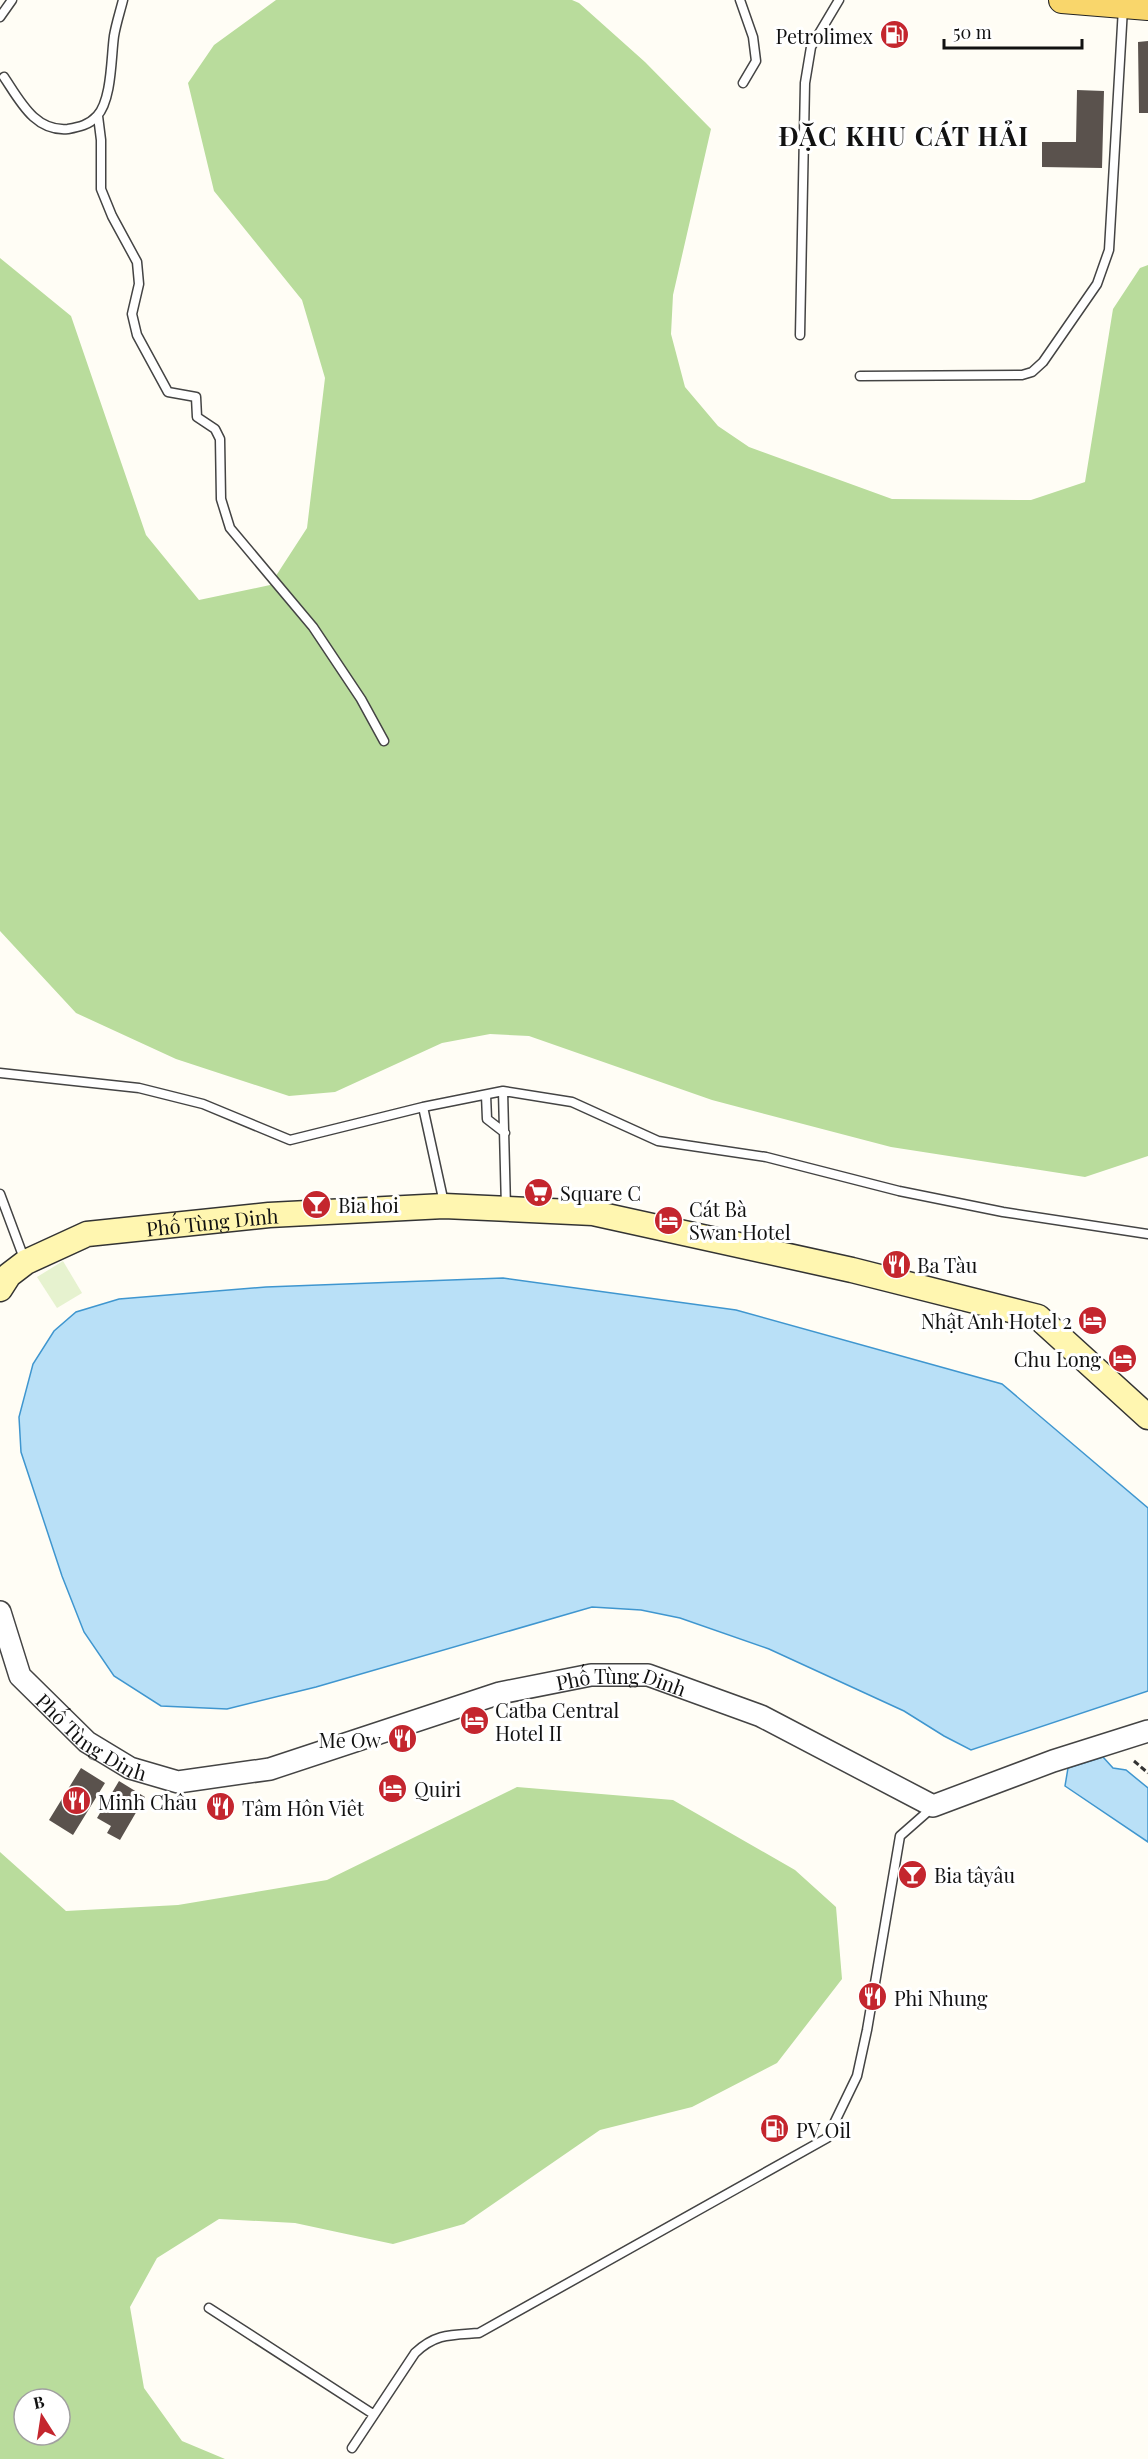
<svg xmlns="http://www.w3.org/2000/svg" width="1148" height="2459" font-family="'Playfair Display',serif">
<rect width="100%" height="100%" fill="#fffdf5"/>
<path fill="#b9dc9c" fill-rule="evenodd" d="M276,0h296l7,3 66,59 66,67 -38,166 -2,39 14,53 33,39 31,21 143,52 139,1 54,-18 28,-173 27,-41 8,-3v891l-63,21 -194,-30 -179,-47 -183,-64 -39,-2 -48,9 -107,49 -46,4 -113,-37 -100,-46 -76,-82v-673l71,58 75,219 53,65 71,-15 37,-57 18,-150 -23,-78 -88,-109 -26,-108 26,-38z
M517,1787l156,13 122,70 41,37 6,72 -65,84 -85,44 -92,23 -136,94 -71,20 -98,-21 -76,-4 -62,39 -27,49 14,81 38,53 43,18h-225v-607l66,59 112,-6 149,-25zM24,2399h36v36h-36z"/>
<path fill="#e6f2cf" d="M63,1261l19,32 -25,15 -20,-31z"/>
<path fill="#b9e0f7" stroke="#3f96cf" stroke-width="1.5" d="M503,1278l233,32 266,74 146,124v183l-177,59 -27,-14 -40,-25 -135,-62 -89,-31 -39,-8 -49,-3 -276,80 -89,22 -66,-3 -47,-30 -30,-44 -22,-56 -41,-124 -2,-35 14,-53 21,-33 22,-19 43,-13 147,-12z
M1103,1757l10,11 13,2 22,18v54l-83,-56 3,-18z"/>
<path fill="#5a524d" d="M1148,41v72h-9l-1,-71z
M1077,90l27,1 -2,77 -60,-1v-25h34z
M81,1768l24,15 -32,52 -24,-15z
M119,1781l26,16 -25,43 -13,-7 4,-7 -14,-8z"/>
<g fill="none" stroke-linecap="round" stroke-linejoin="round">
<defs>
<path id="service" d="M740,0l13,37 3,24 -13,22
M0,17l12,-17
M4,77c16,24 31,55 64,52 11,-2 21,-4 29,-13 15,-16 14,-59 17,-80 2,-12 6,-24 9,-36
M98,116l3,24v49l11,27 25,46 2,22 -7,30 5,21 31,57 28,5 1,20 18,12 5,10 1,60 9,29 83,99 48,72 23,42
M800,335l5,-252 6,-36 28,-47
M860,376l162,-1 10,-3 11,-10 54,-78 12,-34 14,-242
M0,1073l139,15 64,16 87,36 133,-33 80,-16 3,117
M503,1091l69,11 86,39 108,16 133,34 104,21 145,22
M486,1095l1,24 18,14
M423,1107l21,96
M0,1194l25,67
M209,2308l164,106
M352,2448l63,-95c21,-20 37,-18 64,-20l348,-195 30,-62 10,-46 33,-194 33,-29"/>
<g id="tertiary">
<path id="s1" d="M0,1612l20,64 67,66 43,26 48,14 92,-13 230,-76 91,-18h57l113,41 172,90 120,-45 95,-30"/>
</g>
<g id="secondary">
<path id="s2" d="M0,1289l9,-14 17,-13 61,-28 182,-19 175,-9 149,7 259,57 186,47 110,100"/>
</g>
<path id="primary" d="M1062,0l86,7"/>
</defs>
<use href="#service" stroke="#444" stroke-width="11"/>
<use href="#tertiary" stroke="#444" stroke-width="24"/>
<use href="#secondary" stroke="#333" stroke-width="27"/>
<use href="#primary" stroke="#222" stroke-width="28"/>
<path stroke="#333" stroke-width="3" stroke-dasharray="6 3" stroke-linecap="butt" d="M1134,1761l14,12"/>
<use href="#service" stroke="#fff" stroke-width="8"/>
<use href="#tertiary" stroke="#fff" stroke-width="21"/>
<use href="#secondary" stroke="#fff6b0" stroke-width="24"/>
<use href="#primary" stroke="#f9d66b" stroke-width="26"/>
</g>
<defs>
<symbol id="fuel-disc" viewBox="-11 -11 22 22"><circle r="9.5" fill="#c4262e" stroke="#fff"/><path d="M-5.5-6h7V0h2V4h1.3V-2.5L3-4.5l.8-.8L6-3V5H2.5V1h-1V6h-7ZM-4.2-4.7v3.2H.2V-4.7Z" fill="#fff"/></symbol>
<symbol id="supermarket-disc" viewBox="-11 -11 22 22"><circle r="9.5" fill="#c4262e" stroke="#fff"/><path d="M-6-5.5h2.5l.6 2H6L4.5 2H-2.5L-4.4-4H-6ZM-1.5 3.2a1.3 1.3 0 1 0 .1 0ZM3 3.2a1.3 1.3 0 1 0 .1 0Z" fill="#fff"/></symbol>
<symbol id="bar-disc" viewBox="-11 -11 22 22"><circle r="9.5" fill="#c4262e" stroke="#fff"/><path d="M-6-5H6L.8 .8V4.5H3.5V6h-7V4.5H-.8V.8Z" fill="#fff"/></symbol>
<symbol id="hotel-disc" viewBox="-11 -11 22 22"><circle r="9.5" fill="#c4262e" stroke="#fff"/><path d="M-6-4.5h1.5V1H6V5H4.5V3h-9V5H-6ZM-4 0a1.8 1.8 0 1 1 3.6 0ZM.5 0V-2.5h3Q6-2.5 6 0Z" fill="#fff"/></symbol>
<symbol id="restaurant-disc" viewBox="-11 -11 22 22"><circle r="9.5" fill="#c4262e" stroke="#fff"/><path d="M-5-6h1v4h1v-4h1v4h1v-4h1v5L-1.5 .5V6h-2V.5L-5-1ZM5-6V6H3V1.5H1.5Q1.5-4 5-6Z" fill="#fff"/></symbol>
</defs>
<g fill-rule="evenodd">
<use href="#fuel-disc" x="878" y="18" width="33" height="33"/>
<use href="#supermarket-disc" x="522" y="1176" width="33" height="33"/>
<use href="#bar-disc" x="300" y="1188" width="33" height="33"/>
<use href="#hotel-disc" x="652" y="1204" width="33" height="33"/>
<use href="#restaurant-disc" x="880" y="1248" width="33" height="33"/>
<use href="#hotel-disc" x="1076" y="1304" width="33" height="33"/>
<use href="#hotel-disc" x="1106" y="1342" width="33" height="33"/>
<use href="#hotel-disc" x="458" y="1704" width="33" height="33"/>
<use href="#restaurant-disc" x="386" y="1722" width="33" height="33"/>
<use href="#hotel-disc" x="376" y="1772" width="33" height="33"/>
<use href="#restaurant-disc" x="60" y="1784" width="33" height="33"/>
<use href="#restaurant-disc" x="204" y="1790" width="33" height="33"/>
<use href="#bar-disc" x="896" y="1858" width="33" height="33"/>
<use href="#restaurant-disc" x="856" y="1980" width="33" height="33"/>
<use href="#fuel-disc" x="758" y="2112" width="33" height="33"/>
</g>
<g text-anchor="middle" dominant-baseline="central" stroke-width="6" stroke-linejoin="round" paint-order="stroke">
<g font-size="20" fill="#111" stroke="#fff" text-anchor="start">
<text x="873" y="35" text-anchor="end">Petrolimex</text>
<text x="560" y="1192">Square C</text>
<text x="338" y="1204">Bia hoi</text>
<text x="689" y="1208">Cát Bà<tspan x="689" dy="23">Swan Hotel</tspan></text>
<text x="917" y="1264">Ba Tàu</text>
<text x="1072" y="1320" text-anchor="end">Nhật Anh Hotel 2</text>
<text x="1101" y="1358" text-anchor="end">Chu Long</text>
<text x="495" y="1709">Catba Central<tspan x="495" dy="23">Hotel II</tspan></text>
<text x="381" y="1739" text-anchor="end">Me Ow</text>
<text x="414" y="1788">Quiri</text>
<text x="98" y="1801">Minh Châu</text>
<text x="242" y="1807">Tâm Hôn Viêt</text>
<text x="934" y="1874">Bia tâyâu</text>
<text x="894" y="1997">Phi Nhung</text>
<text x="796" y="2129">PV Oil</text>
</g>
<g font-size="20" fill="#111" stroke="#fff">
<text stroke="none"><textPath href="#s2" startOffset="231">Phố Tùng Dinh</textPath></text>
<text stroke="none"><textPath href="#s1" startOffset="720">Phố Tùng Dinh</textPath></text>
<text stroke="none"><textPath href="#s1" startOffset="162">Phố Tùng Dinh</textPath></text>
</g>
<g font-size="26" font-weight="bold" letter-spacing="1.5" fill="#111" stroke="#fff">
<text x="904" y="135">ĐẶC KHU CÁT HẢI</text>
</g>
</g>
<g transform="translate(42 2417) rotate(348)"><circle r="28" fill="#ffffff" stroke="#a0a0a0" stroke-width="1.5"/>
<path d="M0-4.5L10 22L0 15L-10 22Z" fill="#c4262e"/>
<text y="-9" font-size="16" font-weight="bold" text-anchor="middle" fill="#111111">B</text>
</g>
<path d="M944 39v9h138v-9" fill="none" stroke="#111111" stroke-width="3"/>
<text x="953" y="39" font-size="18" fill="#111111" stroke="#ffffff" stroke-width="4.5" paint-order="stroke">50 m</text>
</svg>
